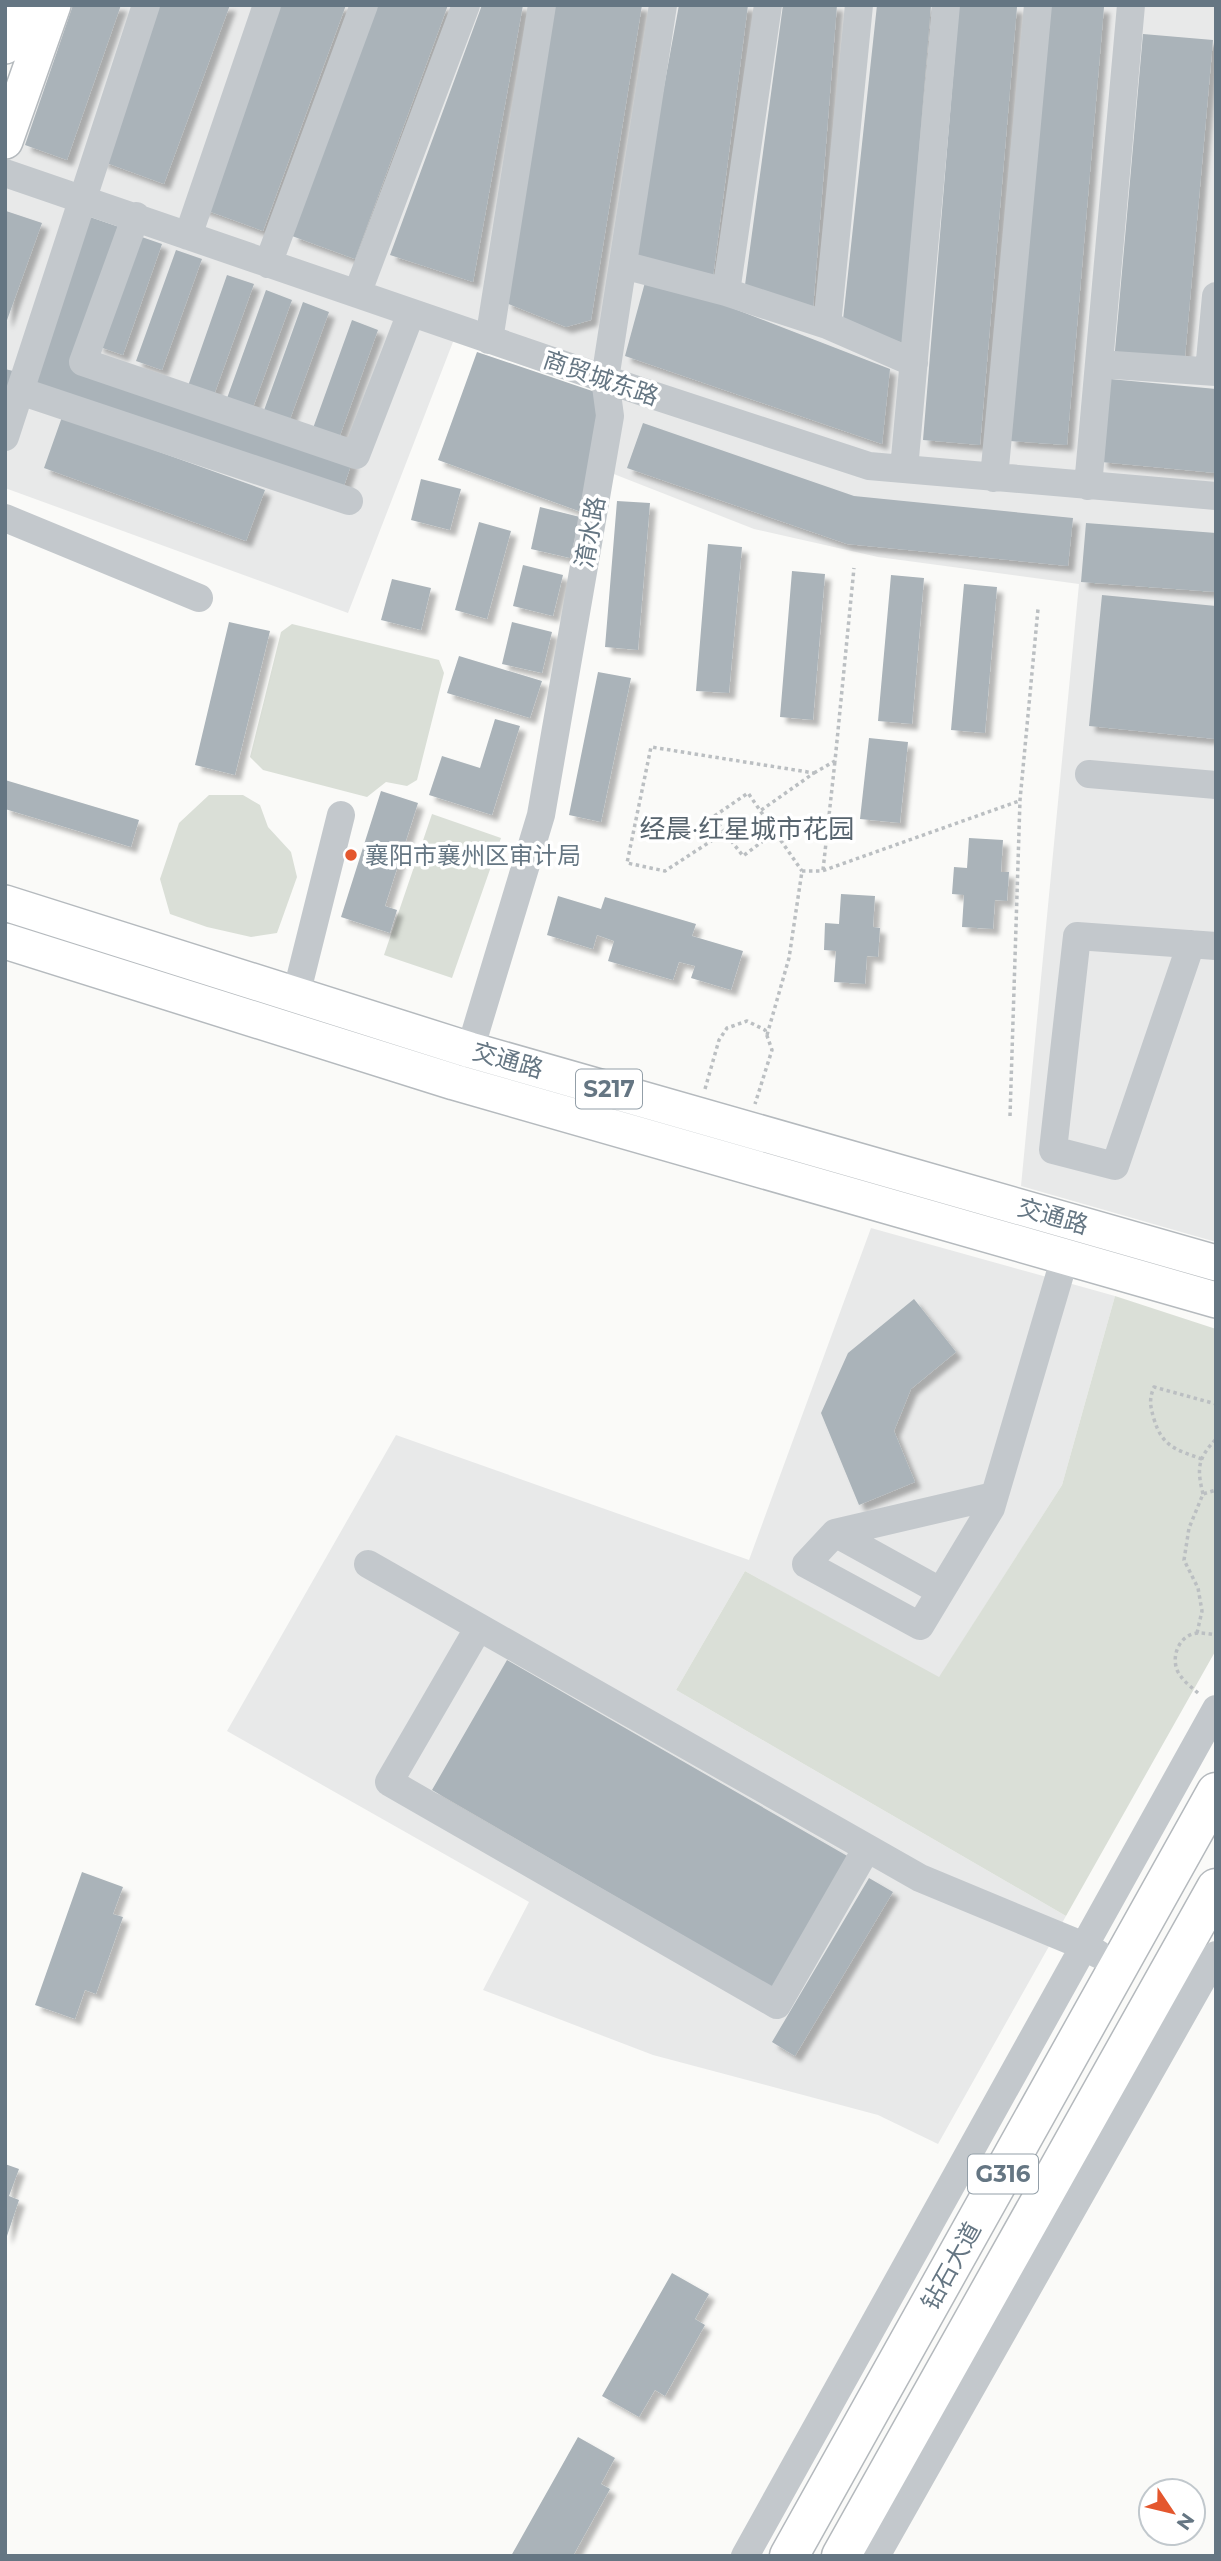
<svg xmlns="http://www.w3.org/2000/svg" width="1221" height="2561" font-family="Montserrat,'Noto Sans SC',sans-serif">
<defs>
<filter id="shadow"><feDropShadow dx="6" dy="6" stdDeviation="2" flood-color="#0004"/></filter>
</defs>
<rect width="100%" height="100%" fill="#fafaf8"/>
<path fill="#e8e9e9" d="M53,5h1163v1237l-195,-56 58,-602 -201,-27 -124,-28 -153,-60 4,-90 -147,-50 -110,284 -343,-125v-347z
M871,1228l244,68 -53,189 -123,193 -194,-107 -69,119 390,226 -128,228 -60,-29 -225,-60 -170,-65 46,-88 -302,-171 169,-296 353,125z"/>
<path fill="#dadfd7" d="M292,624l147,36 5,13 -27,107 -10,6 -21,-4 -19,15 -104,-27 -13,-13 31,-125z
M209,795h34l17,10 8,22 23,25 6,25 -20,56 -26,4 -44,-10 -37,-13 -10,-35 19,-56z
M432,814l69,24 -49,140 -68,-23z
M1115,1296l101,33v321l-150,266 -390,-226 69,-119 194,106 123,-192z"/>
<path fill="#aab3b9" filter="url(#shadow)" d="M73,5h48l-54,155 -42,-15z
M158,5h72l-66,179 -63,-23z
M275,5h71l-83,226 -63,-23z
M377,5h71l-93,254 -63,-23z
M482,5h41l-50,277 -83,-27z
M553,5h89l-51,315 -25,7 -60,-24z
M679,5h69l-35,272 -80,-21z
M783,5h54l-24,304 -68,-24z
M877,5h54l-28,338 -60,-23z
M959,5l58,2 -37,438 -57,-5z
M1047,5l57,2 -37,438 -57,-4z
M1143,34l70,6 -29,328 -70,-6z
M6,211l36,12 -36,100 -1,-110z
M90,217l32,11 -48,140 278,94 -9,27 -310,-106z
M136,235l26,9 -39,111 -26,-9z
M176,250l26,9 -40,111 -26,-9z
M227,275l27,9 -40,111 -26,-9z
M647,275l243,94 -8,75 -257,-88z
M266,290l26,10 -40,110 -26,-9z
M303,302l26,10 -40,110 -26,-9z
M352,320l26,10 -40,111 -26,-10z
M477,352l127,43 -20,118 -146,-53z
M5,369l8,2 -7,20h-1z
M1110,379l106,10v84l-115,-11z
M62,417l203,73 -19,51 -202,-73z
M643,423l211,73 219,22 -5,48 -221,-22 -220,-76z
M421,479l40,10 -11,41 -39,-10z
M617,501l33,2 -12,147 -33,-3z
M540,507l40,10 -10,41 -39,-9z
M479,522l32,9 -24,88 -32,-9z
M1086,523l130,10v59l-135,-10z
M708,544l34,3 -13,146 -33,-2z
M523,565l40,10 -10,41 -40,-10z
M792,571l33,3 -12,146 -33,-3z
M891,575l33,3 -12,146 -34,-3z
M392,579l39,9 -10,42 -40,-10z
M964,584l33,3 -12,146 -34,-3z
M1102,595l114,11v133l-127,-13z
M229,622l41,9 -35,144 -40,-10z
M512,622l40,10 -10,41 -40,-9z
M459,656l83,25 -12,37 -83,-25z
M598,672l33,6 -30,144 -32,-7z
M495,719l25,7 -28,89 -63,-20 13,-39 38,12z
M869,738l39,4 -8,81 -40,-4z
M5,780l134,40 -8,27 -126,-38z
M381,791l37,12 -33,103 12,4 -7,23 -49,-16z
M969,838l34,2 -2,32h8l-2,29 -12,-1 -2,29 -31,-2 2,-32 -12,-1 2,-27 13,1z
M841,894l34,2 -2,31 7,1 -2,29 -11,-1 -2,28 -31,-2 2,-31 -12,-1 1,-27 14,1z
M558,896l43,13 4,-12 91,27 -4,12 51,15 -12,39 -40,-12 4,-12 -16,-4 -6,18 -65,-19 6,-20 -17,-6 -4,14 -46,-14z
M914,1299l42,53 -45,37 -17,42 21,51 -56,23 -38,-92 27,-60z
M507,1660l342,197 -76,131 -341,-198z
M82,1872l41,15 -10,27 10,3 -27,77 -11,-4 -10,29 -40,-14z
M869,1878l24,14 -98,164 -23,-14z
M5,2164l14,5 -10,27 10,4 -13,39z
M672,2273l37,21 -14,25 10,6 -40,71 -10,-6 -16,27 -37,-21z
M578,2437l37,21 -14,26 9,5 -37,67 -12,-2 -1,2h-49z"/>
<g fill="none" stroke-linecap="round" stroke-linejoin="round">
<defs>
<path id="major" d="M5,46l14,-41
M5,141l48,-136
M5,903l465,147 746,213
M5,941l449,141 762,218"/>
<path id="highway" d="M789,2556l427,-764
M841,2556l375,-668"/>
</defs>
<use href="#major" stroke="#b5babe" stroke-width="38"/>
<use href="#highway" stroke="#b4b9bd" stroke-width="41"/>
<path stroke="#bbbfc2" stroke-width="3.5" stroke-dasharray="3.5 3.5" stroke-linecap="butt" d="M814,773l21,-12 19,-193
M725,832l-60,39 -38,-8 24,-116 163,26 -54,38
M775,832l-32,24 -30,-39 35,-24 54,78
M823,870l12,-109
M767,1035l22,-77 13,-87h20l197,-70
M705,1089l14,-49 8,-12 20,-7 18,9 7,20 -17,54
M1010,1116l10,-316 18,-191
M1202,1459c-25,-9 -40,-12 -48,-40 -4,-13 -5,-20 0,-32l62,17
M1203,1494c-6,-25 -6,-35 13,-55
M1197,1633l5,-22 -4,-23 -14,-28 5,-32 14,-34 13,-4
M1198,1693c-7,-6 -15,-12 -20,-21 -8,-16 2,-38 20,-39 6,0 12,1 18,2"/>
<path stroke="#c3c8cc" stroke-width="28" d="M768,5l-42,287 101,33
M859,5l-32,320 87,38
M5,173l635,218 229,75 347,30
M136,216l-53,146 273,93 55,-142
M188,236l79,-231
M268,264l96,-259
M623,265l103,27
M357,294l109,-289
M489,340l53,-335
M1099,364l117,8
M1209,371l7,-75
M20,391l329,110
M5,437l141,-432
M904,469l42,-464
M994,478l44,-473
M1088,486l43,-481
M5,518l194,80
M1089,774l127,11
M1191,944l-76,222 -62,-16 24,-214 139,10
M296,995l45,-180
M470,1050l71,-235 69,-399 -5,-37 58,-374
M994,1496l-159,37 -29,31 114,62 71,-118 74,-251
M835,1533l105,58
M368,1564l552,314 164,68 14,8
M479,1627l-90,155 388,223 90,-157
M745,2556l471,-847
M876,2556l340,-601"/>
<use href="#major" stroke="#fff" stroke-width="35"/>
<use href="#highway" stroke="#fff" stroke-width="38"/>
</g>
<circle fill="#e4572e" stroke="#fff" stroke-width="2.5" cx="351" cy="855" r="7"/>
<g text-anchor="middle" dominant-baseline="central" stroke-width="7" stroke-linejoin="round" paint-order="stroke">
<g fill="#fff" stroke="#939fa8" stroke-width="2">
<rect x="576" y="1069.5" width="66" height="39" rx="5"/>
<rect x="968" y="2154.5" width="70" height="39" rx="5"/>
</g>
<g font-size="23" font-weight="bold" fill="#657683">
<text x="609" y="1089">S217</text>
<text x="1003" y="2174">G316</text>
</g>
<g font-size="24" fill="#657683" stroke="#fff">
<text transform="translate(601 378) rotate(19)">商贸城东路</text>
<text transform="translate(590 532) rotate(-80)">淯水路</text>
<text transform="translate(508 1060) rotate(16)">交通路</text>
<text transform="translate(1053 1216) rotate(16)">交通路</text>
<text transform="translate(951 2266) rotate(-61)">钻石大道</text>
</g>
<g font-size="24" fill="#657683" stroke="#fff" text-anchor="start">
<text x="365" y="855">襄阳市襄州区审计局</text>
</g>
<g font-size="26" fill="#57646e" stroke="#fff">
<text x="747" y="829">经晨·红星城市花园</text>
</g>
</g>
<rect width="1221" height="2561" fill="none" stroke="#657683" stroke-width="14"/>
<g transform="translate(1172 2512) rotate(125)"><circle r="33" fill="#ffffff" stroke="#c1c8cd" stroke-width="2"/>
<path d="M0-5L12 26L0 18L-12 26Z" fill="#e4572e"/>
<text y="-10" font-size="19" font-weight="bold" text-anchor="middle" fill="#657683">N</text>
</g>
</svg>
